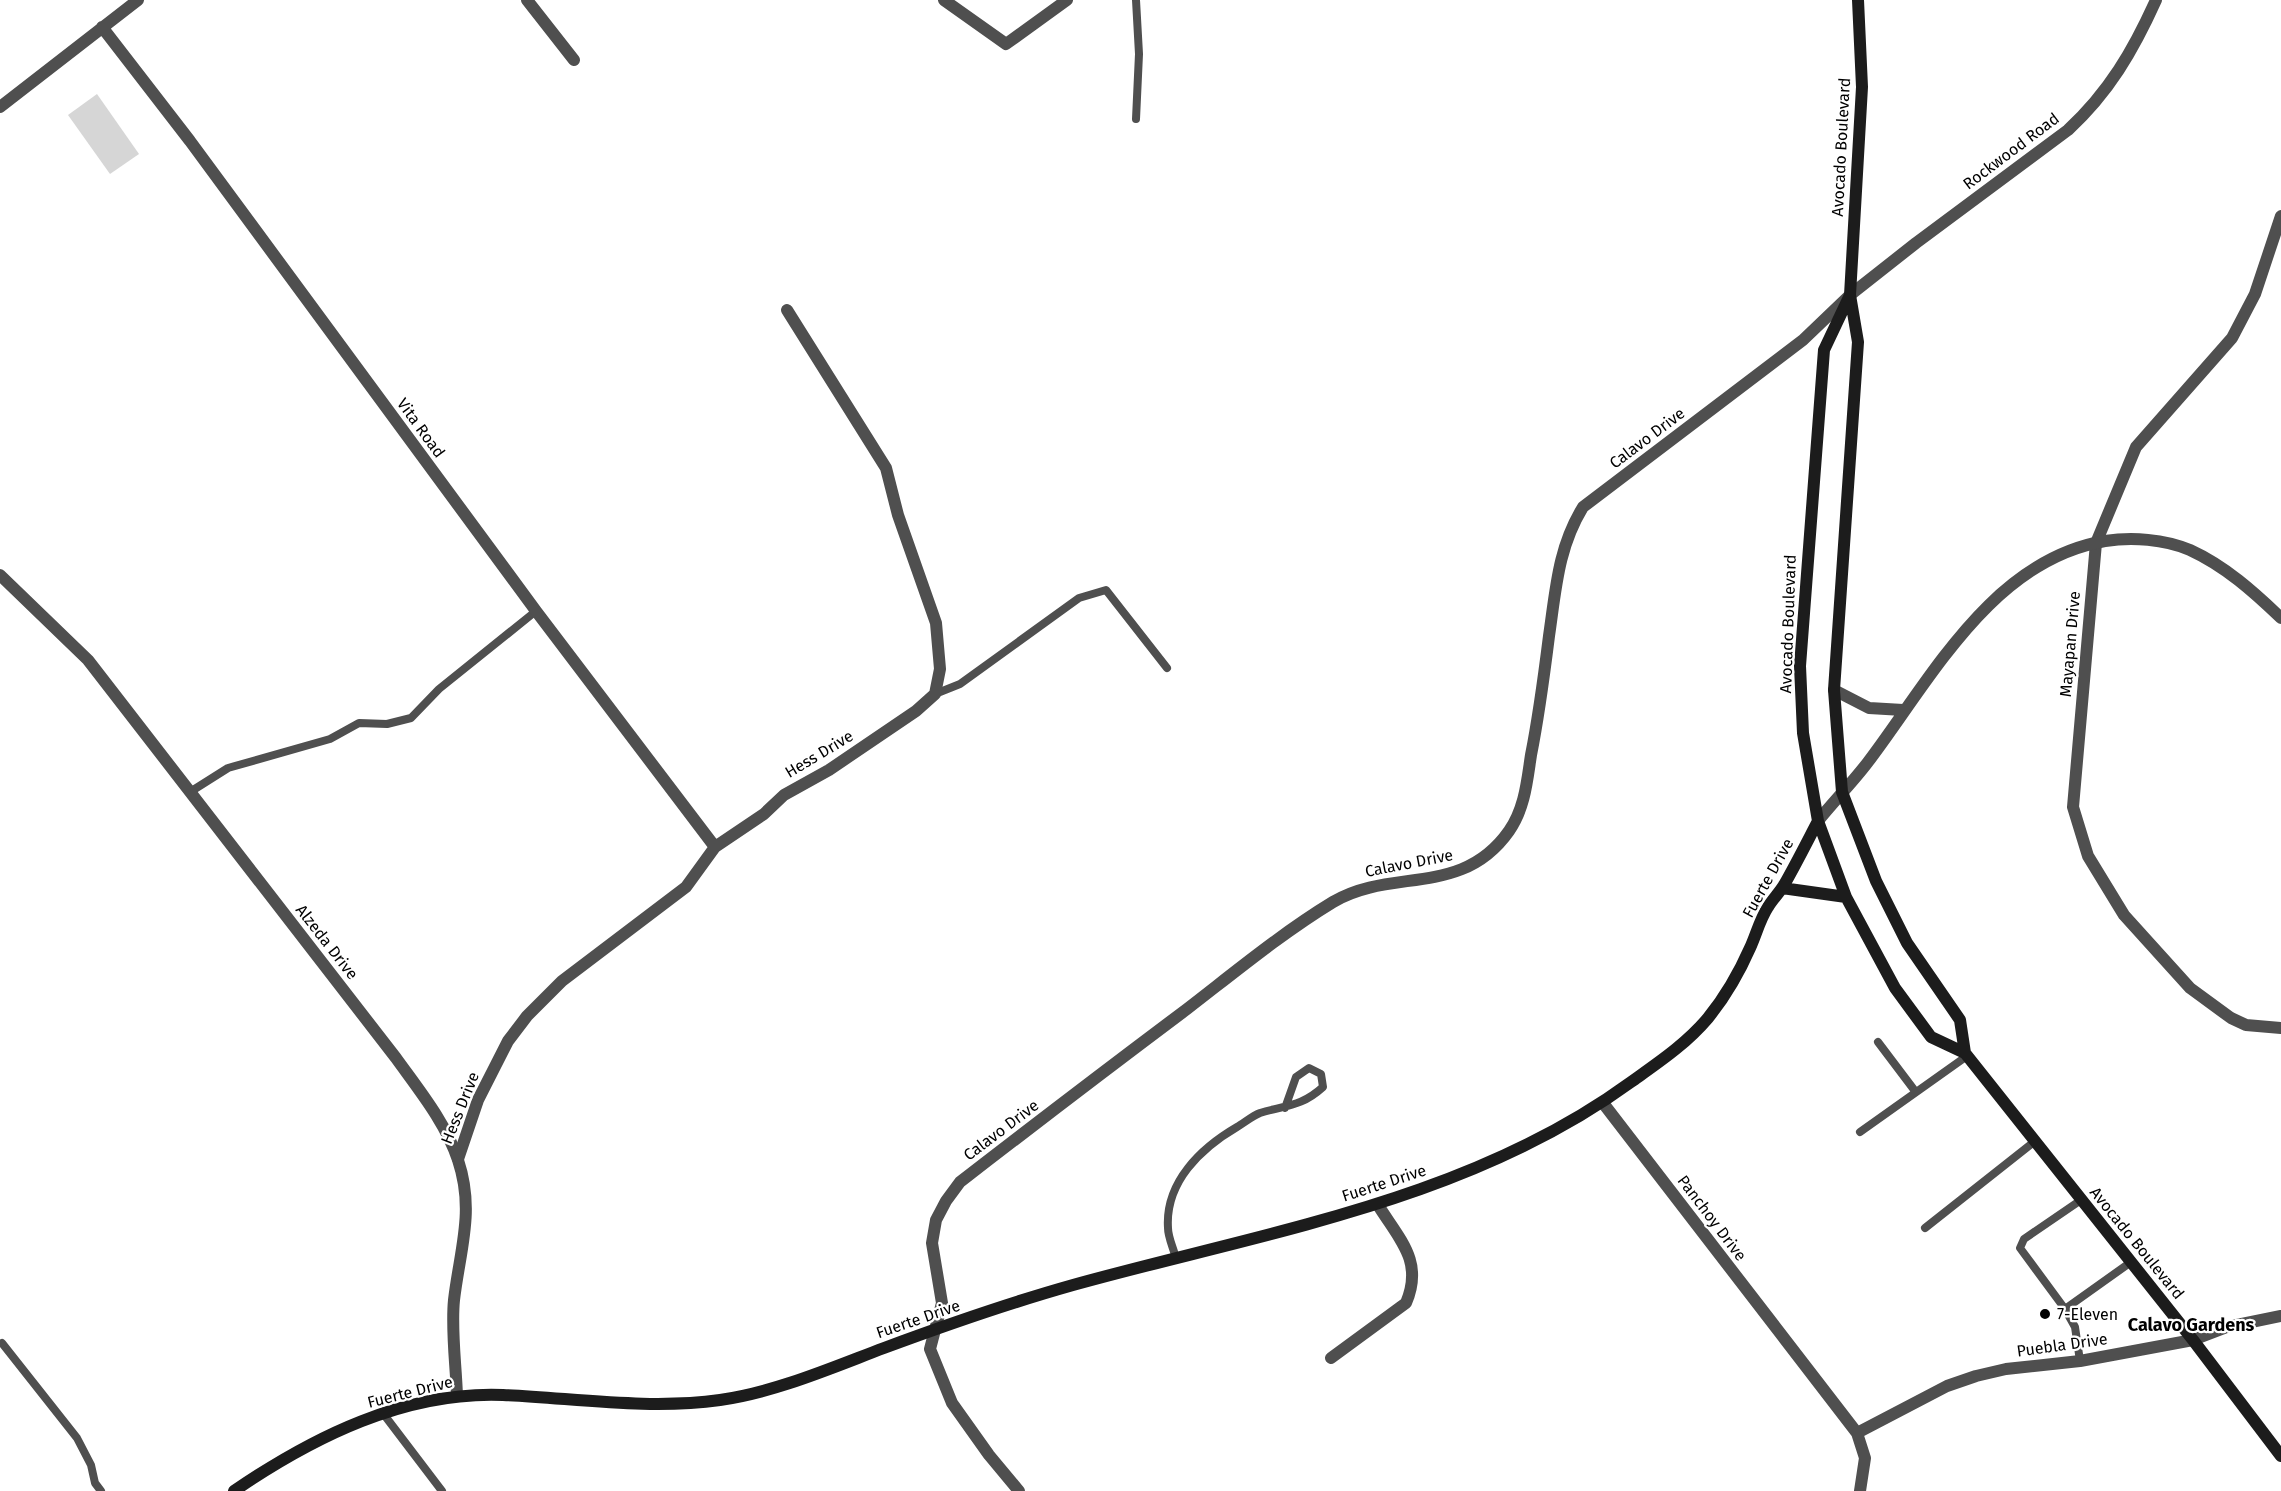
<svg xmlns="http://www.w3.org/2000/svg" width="2281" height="1491" font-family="'Fira Sans',sans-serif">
<rect width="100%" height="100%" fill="#fff"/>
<path fill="#d6d6d6" d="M97,94l42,60 -29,20 -42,-59z"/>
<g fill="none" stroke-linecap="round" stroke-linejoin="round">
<path stroke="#4f4f4f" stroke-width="8" d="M1136,0l3,54 -3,65
M935,694l25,-10 119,-86 27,-8 61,78
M190,792l38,-24 102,-29 29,-16 28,1 24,-6 28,-29 97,-78
M1878,1042l37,49
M1860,1132l107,-76
M2081,1200l-57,39 -4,9 45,61 66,-47
M1925,1228l109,-86
M1176,1259c-2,-10 -8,-21 -8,-31 -3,-46 33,-80 69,-101 7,-4 15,-11 23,-14 26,-8 41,-6 63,-26l-2,-13 -12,-6 -13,9 -11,31
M2065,1309l10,18 5,34
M2,1343l75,95 14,27 4,18 6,8
M382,1412l60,79"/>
<path stroke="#4f4f4f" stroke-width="12" d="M527,0l47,60
M944,0l62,44 61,-44
M102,27l88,114 346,470 179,236
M0,107l138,-107
M2281,216l-26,78 -23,44 -96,109 -40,96 -23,264 15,49 36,59 66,73 41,30 15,7 35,3
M1603,1103l254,330 8,25 -5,33
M458,1159l20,-59 30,-59 19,-25 35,-35 124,-94 29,-40 49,-33 20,-19 45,-25 87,-59 19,-17 5,-25 -4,-46 -38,-108 -12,-47 -99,-158
M1331,1358l75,-55c18,-42 -7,-64 -28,-98
M1857,1433l90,-47 29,-10 30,-7 74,-8 113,-21 34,-13 54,-11"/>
<path stroke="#4f4f4f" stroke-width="12" d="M0,575l88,85 308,398c23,32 50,65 62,102 17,51 2,89 -4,140 -3,30 2,65 3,96
M1834,690l35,18 34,2
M1818,821c16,-20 35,-39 50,-59 63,-83 124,-202 237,-221 27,-4 59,-2 85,9 35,16 64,42 91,68
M1019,1491l-30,-36 -37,-52 -22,-54 12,-46 -10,-60 4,-23 10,-19 14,-19c75,-58 151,-116 227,-173 48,-37 95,-76 146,-107 59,-35 129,-4 176,-71 16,-23 18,-50 22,-76 8,-40 13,-79 18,-119 7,-48 9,-88 34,-129l220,-167 47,-45 66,-52 152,-113c41,-38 65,-79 88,-130"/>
<path stroke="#1c1c1c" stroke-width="12" d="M1858,0l4,87 -12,208 8,47 -24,348 8,102 34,89 31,62 53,77 5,33
M1850,295l-26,55 -24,316 3,67 15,88 28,76 49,91 36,49 34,16 228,287 88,116
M1782,888l64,9
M234,1491c79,-54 171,-100 269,-96 71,3 145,15 217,5 56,-8 111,-32 164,-52 62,-23 125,-45 189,-63 191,-53 395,-84 558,-203 28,-20 55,-38 77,-64 17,-21 31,-45 42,-70 6,-13 10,-29 18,-41 5,-8 11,-14 16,-22 12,-21 23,-43 34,-64"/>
</g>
<circle fill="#000" stroke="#fff" stroke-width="2" cx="2045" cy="1314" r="6"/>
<g text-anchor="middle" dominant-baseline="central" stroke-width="4.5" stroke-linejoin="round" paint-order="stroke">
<g font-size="16" fill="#000" stroke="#fff">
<text transform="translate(1841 147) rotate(-87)">Avocado Boulevard</text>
<text transform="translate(2011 151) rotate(-37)">Rockwood Road</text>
<text transform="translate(421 428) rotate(54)">Vita Road</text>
<text transform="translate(1647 438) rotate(-37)">Calavo Drive</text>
<text transform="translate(1788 624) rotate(-88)">Avocado Boulevard</text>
<text transform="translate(2070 644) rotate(-85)">Mayapan Drive</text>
<text transform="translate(819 754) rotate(-31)">Hess Drive</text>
<text transform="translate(1409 863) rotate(-11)">Calavo Drive</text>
<text transform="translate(1768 878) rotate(-61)">Fuerte Drive</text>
<text transform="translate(327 942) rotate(52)">Alzeda Drive</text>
<text transform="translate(460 1108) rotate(-68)">Hess Drive</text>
<text transform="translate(1001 1130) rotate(-37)">Calavo Drive</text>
<text transform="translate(1384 1183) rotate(-18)">Fuerte Drive</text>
<text transform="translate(1712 1218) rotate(53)">Panchoy Drive</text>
<text transform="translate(2137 1243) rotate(51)">Avocado Boulevard</text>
<text transform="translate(918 1319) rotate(-19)">Fuerte Drive</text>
<text transform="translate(2062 1345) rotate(-8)">Puebla Drive</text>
<text transform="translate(410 1392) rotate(-14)">Fuerte Drive</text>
</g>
<g font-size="16" fill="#000" stroke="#fff" text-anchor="start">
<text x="2057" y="1314">7-Eleven</text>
</g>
<g font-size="18" font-weight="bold" fill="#000" stroke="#fff">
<text x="2191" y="1325">Calavo Gardens</text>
</g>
</g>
</svg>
